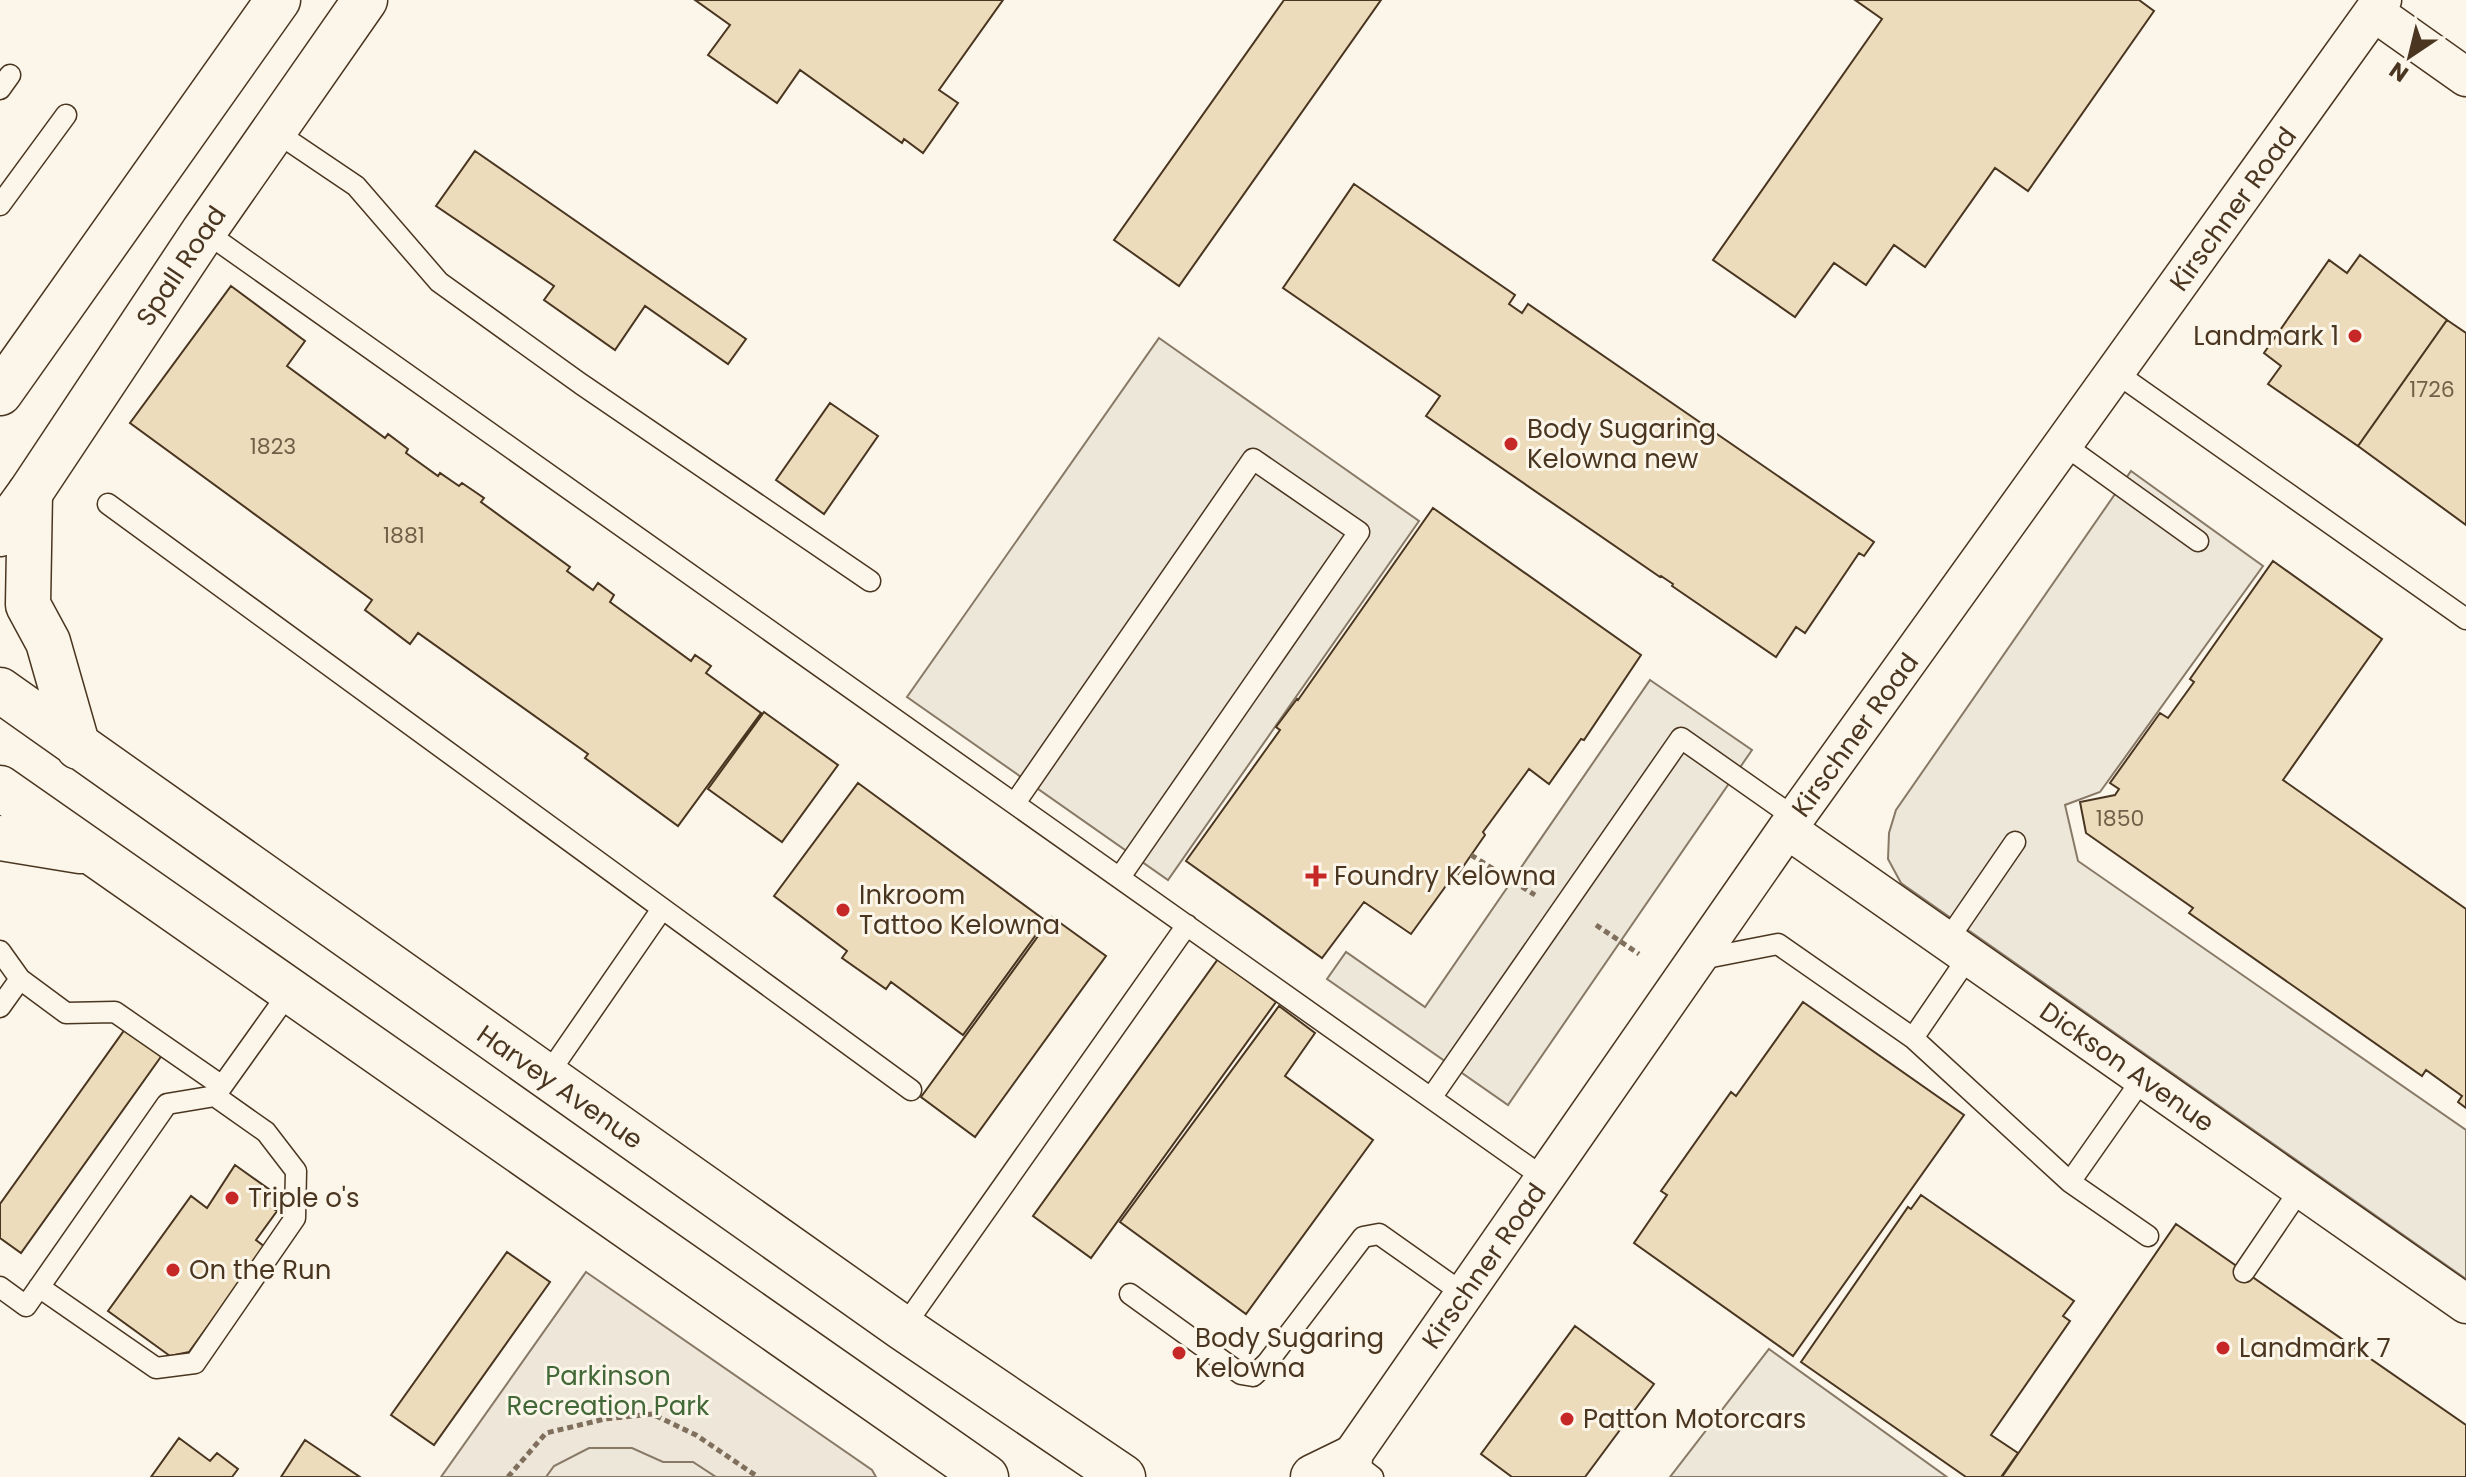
<svg xmlns="http://www.w3.org/2000/svg" width="2466" height="1477" font-family="Poppins,sans-serif">
<rect width="100%" height="100%" fill="#fbf6e9"/>
<path fill="#ede6d9" stroke="#887966" stroke-width="2" d="M586,1272l286,198 4,7h-435z"/>
<path fill="#ede7d9" stroke="#887966" stroke-width="2" d="M1159,338l260,183 -251,359 -261,-183z
M2131,471l132,95 -163,226 -35,13 13,56 388,269v149l-565,-396 -13,-24 1,-26 7,-23z
M1650,680l102,70 -244,355 -181,-126 19,-27 79,55z
M1769,1349l178,128h-277z
M589,1448h43l31,14h30l23,15h-170l8,-11z"/>
<path fill="#ecdcbc" stroke="#4a3520" stroke-width="2" d="M695,0h308l-64,90 19,13 -35,50 -19,-14 -2,4 -102,-73 -23,33 -69,-48 22,-30z
M1284,0h97l-202,286 -65,-46z
M1855,0h284l15,11 -126,180 -33,-23 -70,99 -31,-22 -28,40 -32,-22 -39,54 -82,-57 169,-241z
M475,151l271,188 -18,25 -83,-58 -30,44 -71,-50 10,-14 -118,-80z
M1354,184l161,111 -6,9 13,9 6,-9 346,238 -10,14 -5,-3 -54,80 -9,-6 -20,30 -104,-71 1,-2 -12,-8 -1,1 -234,-161 14,-20 -157,-108z
M2360,255l87,65 -89,126 -90,-62 13,-18 -17,-13 65,-93 18,13z
M231,286l74,55 -18,25 98,72 3,-4 20,15 -2,4 32,23 2,-3 19,13 3,-3 22,15 -3,4 89,65 -3,4 26,19 5,-7 16,12 -4,7 81,59 4,-6 16,11 -5,7 55,40 -83,113 -93,-68 3,-4 -170,-121 -8,11 -45,-34 7,-10 -242,-177z
M2447,320l19,13v192l-108,-79z
M830,403l48,33 -54,78 -48,-34z
M1433,508l208,147 -57,85 -3,-1 -32,45 -20,-15 -46,63 2,3 -27,39 -2,-2 -45,62 -47,-32 -42,56 -136,-97 94,-131 -4,-3 21,-28 1,1z
M2273,561l109,78 -99,141 183,129v199l-8,-6 4,-6 -36,-26 -4,6 -233,-163 4,-5 -107,-75 -6,-31 35,-7 4,-6 -9,-6 50,-70 8,5 26,-36 -4,-3z
M764,712l74,53 -56,77 -74,-53z
M858,783l188,138 -83,114 -72,-53 -5,7 -44,-31 5,-7 -73,-55z
M1052,917l54,39 -131,181 -54,-40z
M1218,959l58,43 -185,256 -58,-42z
M1803,1002l161,113 -171,241 -159,-113 33,-48 -6,-4 70,-99 5,4z
M1279,1006l36,27 -30,43 88,64 -127,174 -126,-92z
M128,1025l37,26 -144,202 -21,-15v-34z
M235,1165l45,32 -8,11 5,3 -21,29 9,7 -76,105 -19,4 -62,-45 83,-115 16,12z
M1921,1195l153,106 -11,15 7,5 -79,114 27,18 -17,24h-35l-165,-115 107,-155 3,2z
M2176,1224l290,201v52h-464z
M507,1252l43,30 -116,163 -43,-30z
M1575,1326l79,58 -69,93h-73l-31,-23z
M179,1438l31,23 7,-8 21,16 -6,8h-81z
M305,1440l55,37h-79z"/>
<g fill="none" stroke-linecap="round" stroke-linejoin="round">
<defs>
<path id="lane" d="M0,89l10,-14
M273,130l83,56 83,96 142,102 289,197
M0,205l66,-90
M204,231l1340,947
M2115,372l351,247
M2063,444l135,97
M108,504l803,586
M1015,803l238,-344 106,73 -239,345
M1947,941l68,-99
M0,951l20,28
M1696,960l82,-16 135,94 157,144 78,54
M0,1007l20,-28 46,34 49,-1 107,74
M1913,1038l56,-82
M546,1077l116,-168
M1431,1098l250,-360 114,80
M2070,1182l73,-104
M2244,1272l57,-84
M0,1287l26,19 141,-202 48,-8 75,-105
M39,1287l117,81 39,-5 100,-145 1,-47 -30,-39 -51,-36
M1130,1294l111,80 12,2 14,-13 96,-126 16,-3 85,60
M903,1328l284,-403
M1350,1459l23,18"/>
<path id="street" d="M2374,12l92,65
M1787,829l679,475
M1337,1477l450,-648 595,-829"/>
<path id="secondary" d="M0,393l278,-393
M0,534l30,-41 174,-262 161,-231"/>
<path id="highway" d="M30,493l-2,112 20,37 30,105
M0,690l903,638 220,149
M0,788l986,689
M0,838l80,13
M1313,1477l37,-18"/>
</defs>
<use href="#lane" stroke="#4a3520" stroke-width="23"/>
<use href="#street" stroke="#4a3520" stroke-width="41"/>
<use href="#secondary" stroke="#4a3520" stroke-width="47"/>
<use href="#highway" stroke="#4a3520" stroke-width="47"/>
<path stroke="#7f6f5c" stroke-width="5" stroke-dasharray="6 4" stroke-linecap="butt" d="M1471,855l64,40
M1596,925l43,29
M508,1477l38,-44 59,-14 47,-5 44,21 62,42"/>
<use href="#lane" stroke="#fbf6e9" stroke-width="20"/>
<use href="#street" stroke="#fbf6e9" stroke-width="38"/>
<use href="#secondary" stroke="#fbf6e9" stroke-width="44"/>
<use href="#highway" stroke="#fbf6e9" stroke-width="44"/>
</g>
<g fill="#c62828" stroke="#fbf6e9" stroke-width="3">
<circle cx="2355" cy="336" r="8"/>
<circle cx="1511" cy="444" r="8"/>
<path d="M1312 864h8v8h8v8h-8v8h-8v-8h-8v-8h8z"/>
<circle cx="843" cy="910" r="8"/>
<circle cx="232" cy="1198" r="8"/>
<circle cx="173" cy="1270" r="8"/>
<circle cx="2223" cy="1348" r="8"/>
<circle cx="1179" cy="1353" r="8"/>
<circle cx="1567" cy="1419" r="8"/>
</g>
<g text-anchor="middle" dominant-baseline="central" stroke-width="6" stroke-linejoin="round" paint-order="stroke">
<g font-size="22" fill="#725f47">
<text x="2432" y="389">1726</text>
<text x="273" y="446">1823</text>
<text x="404" y="535">1881</text>
<text x="2120" y="818">1850</text>
</g>
<g font-size="26" fill="#4a3520" stroke="#fbf6e9">
<text transform="translate(2233 209) rotate(-54)">Kirschner Road</text>
<text transform="translate(181 266) rotate(-56)">Spall Road</text>
<text transform="translate(1855 735) rotate(-54)">Kirschner Road</text>
<text transform="translate(2127 1067) rotate(35)">Dickson Avenue</text>
<text transform="translate(560 1087) rotate(35)">Harvey Avenue</text>
<text transform="translate(1484 1266) rotate(-55)">Kirschner Road</text>
</g>
<g font-size="26" fill="#4a3520" stroke="#fbf6e9" text-anchor="start">
<text x="2339" y="336" text-anchor="end">Landmark 1</text>
<text x="1527" y="429">Body Sugaring<tspan x="1527" dy="30">Kelowna new</tspan></text>
<text x="1334" y="876">Foundry Kelowna</text>
<text x="859" y="895">Inkroom<tspan x="859" dy="30">Tattoo Kelowna</tspan></text>
<text x="248" y="1198">Triple o's</text>
<text x="189" y="1270">On the Run</text>
<text x="1195" y="1338">Body Sugaring<tspan x="1195" dy="30">Kelowna</tspan></text>
<text x="2239" y="1348">Landmark 7</text>
<text x="1583" y="1419">Patton Motorcars</text>
</g>
<g font-size="26" fill="#436837" stroke="#fbf6e9">
<text x="608" y="1376">Parkinson<tspan x="608" dy="30">Recreation Park</tspan></text>
</g>
</g>
<g transform="translate(2410 56) rotate(215)" stroke="#fbf6e9" stroke-width="6" paint-order="stroke">
<path d="M0-6L14 30L0 20L-14 30Z" fill="#4a3520"/>
<text y="-12" font-size="22" font-weight="bold" text-anchor="middle" fill="#4a3520">N</text>
</g>
</svg>
